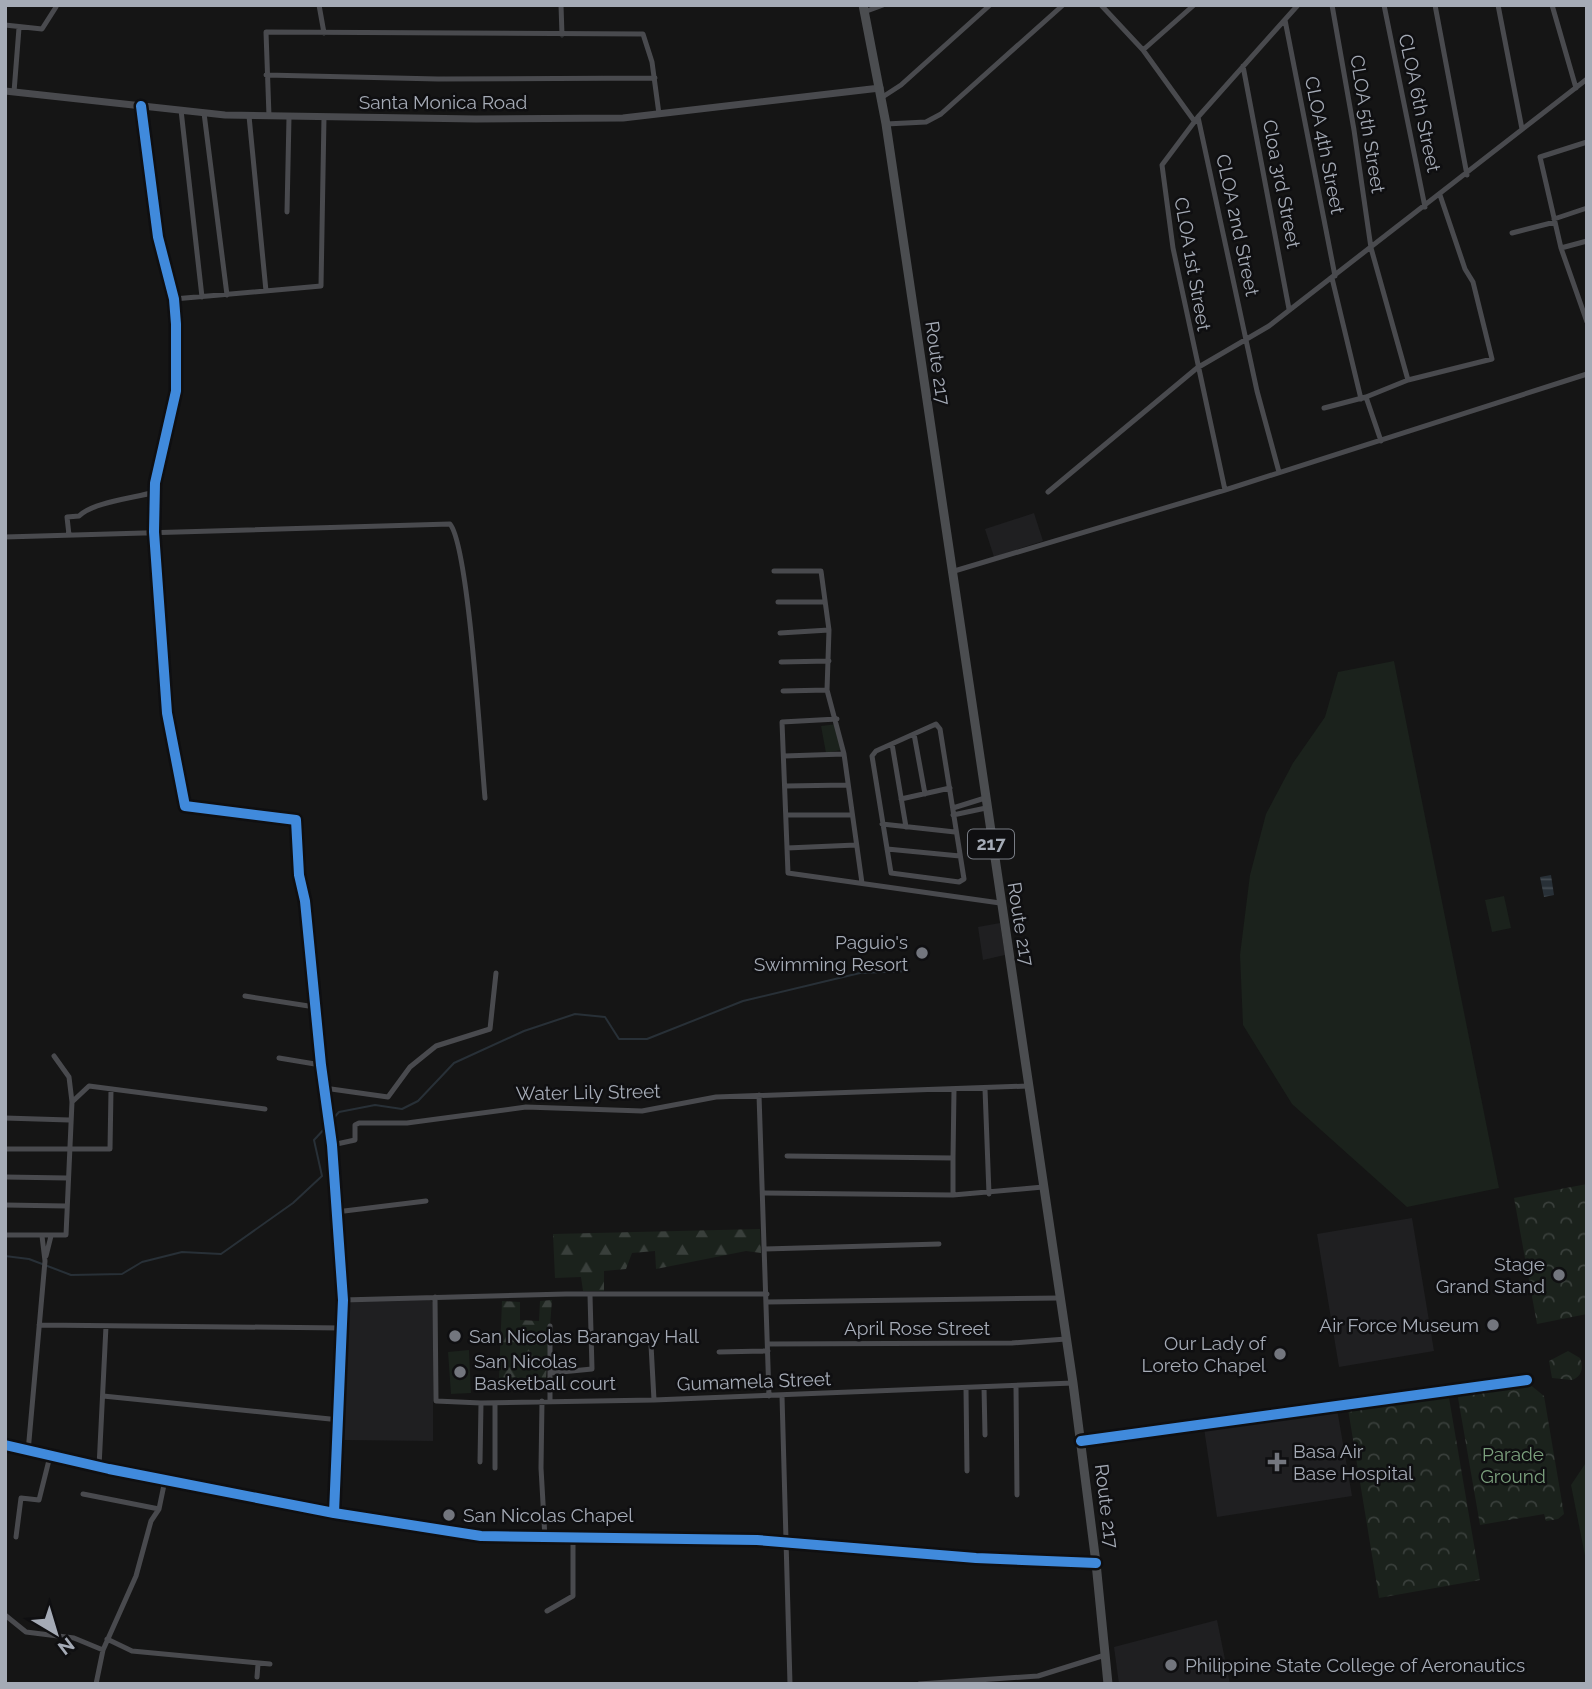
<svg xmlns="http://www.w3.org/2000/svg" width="1592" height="1689" font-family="Raleway,sans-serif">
<defs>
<pattern id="forest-firs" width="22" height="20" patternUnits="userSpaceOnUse" patternTransform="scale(1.75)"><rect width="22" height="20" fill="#1b221c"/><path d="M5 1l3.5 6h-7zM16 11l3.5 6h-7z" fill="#393f3b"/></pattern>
<pattern id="park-crowns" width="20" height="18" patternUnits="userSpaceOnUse" patternTransform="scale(1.75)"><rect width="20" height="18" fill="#1b221c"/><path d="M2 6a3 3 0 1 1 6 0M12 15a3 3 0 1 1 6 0" fill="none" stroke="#393f3b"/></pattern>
<pattern id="water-rules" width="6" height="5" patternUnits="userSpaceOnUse" patternTransform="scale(1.75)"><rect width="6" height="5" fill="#283037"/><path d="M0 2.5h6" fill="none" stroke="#444b52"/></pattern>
</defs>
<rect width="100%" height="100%" fill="#151515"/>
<path fill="#1f1f21" d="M1034,513L1043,541L994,557L985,529Z
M1000,923L1005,955L983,960L978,927Z
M1412,1218L1434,1351L1339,1367L1317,1234Z
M428,1299L433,1302V1441L344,1440L347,1301Z
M1337,1409L1352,1496L1217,1517L1204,1428Z
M1217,1620L1230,1684H1119L1114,1647Z"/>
<path fill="#1b221c" d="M1394,661L1499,1188L1407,1207L1292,1104L1243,1025L1240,955L1250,875L1266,814L1293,763L1325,717L1338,672Z
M837,724L841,750L826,753L821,726Z
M1504,896L1511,928L1492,932L1485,900Z
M469,1350L471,1393L451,1394L448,1352Z
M1587,1461V1556H1585L1571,1485Z"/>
<path fill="url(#forest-firs)" d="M760,1229L761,1253L746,1251L656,1269L655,1251L632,1253L626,1269L604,1271V1291H583L581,1277L555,1278L553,1234Z
M552,1300L546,1378L499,1379L502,1301L520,1302V1320L539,1321L540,1301Z"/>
<path fill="url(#park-crowns)" d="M1587,1184V1314L1537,1324L1514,1198Z
M1568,1351L1580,1358C1584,1367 1582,1377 1572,1380L1552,1378L1549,1361Z
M1528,1383L1544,1396L1564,1514L1558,1519L1546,1521L1544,1514L1480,1525L1457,1392Z
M1448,1392L1480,1580L1379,1598L1348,1409Z"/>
<path fill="url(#water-rules)" d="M1551,875L1554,895L1544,897L1540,877Z"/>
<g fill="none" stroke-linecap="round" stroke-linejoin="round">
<path stroke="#283037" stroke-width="2" d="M330,1122L339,1112L375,1105L402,1109L418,1101L454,1063L524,1031L575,1014L605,1017L619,1039H647L743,1001L860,973L909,971
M5,1256L29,1259L71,1275L122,1274L142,1262L182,1252L221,1254L293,1203L322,1176L314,1140L327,1126"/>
<path stroke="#494a4e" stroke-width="5" d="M319,5L324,33
M561,5L562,35
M1101,5L1143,50L1195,122
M1332,5L1354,130L1371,248L1408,380
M1384,5L1425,207
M1435,5L1467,175
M1498,5L1522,129
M1552,5L1576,88
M864,12L883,5
M1285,20L1335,276
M5,25L42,29L56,7
M1143,50L1194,5
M1243,66L1289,309
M266,75L438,79L655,78
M14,92L19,28
M881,98L901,85L990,5
M141,106L158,237L174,299L176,324V391L155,483L154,532L167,713L185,806L296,820L299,875L305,901L321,1065L332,1145L343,1300L334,1513
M181,110L202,297
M204,113L227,295
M249,116L266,291
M269,116L266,32L643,34L652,62L659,114
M1198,117L1257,391L1279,472
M886,124L926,122L941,114L1063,5
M1587,142L1540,157L1561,248L1587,241
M287,212L289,117
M1554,219L1587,208
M1512,233L1555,222
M1561,248L1587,322
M1332,278L1361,399
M174,299L321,286L324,117
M1366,397L1408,380L1492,359L1473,282L1465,269L1440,195
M1324,408L1366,397L1381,441
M1225,490L1173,248L1162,165L1198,117L1298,5
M1048,492L1197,368L1269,326L1587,79
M69,535L67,517L79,516C93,502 135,498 155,492
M5,537L450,524C469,547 481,755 485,798
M774,571H821L829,630L827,690L844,754L862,883
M951,572L1225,490L1587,374
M778,602H825
M780,633L829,630
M781,662L829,661
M783,691L827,690
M837,719L782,722L788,873L1000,903
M936,724L940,729L964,879L959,882L891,873L872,756L876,751Z
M914,734L925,794
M892,744L906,827
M784,756L844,754
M786,786L847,785
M901,799L950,788
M953,808L985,798
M787,815H850
M953,815L986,808
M882,824L955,832
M787,848L856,845
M887,849L960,856
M245,996L315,1007
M279,1058L321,1065
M324,1088L388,1097L410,1067L436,1046L490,1029L496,973
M985,1089L989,1194
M759,1095L769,1396
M72,1102L89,1086L265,1109
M5,1118L69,1120
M332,1145L355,1140V1125L359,1123H407L526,1107L642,1111L716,1097L1028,1086
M5,1149H110L111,1090
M787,1156L953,1158L954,1090
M953,1158V1195
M5,1177L67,1178
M765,1193L953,1195L1043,1187
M5,1205L66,1206
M336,1212L426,1201
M5,1235H66L72,1102L69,1077L54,1056
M765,1249L939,1244
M46,1256L51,1236
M435,1297L436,1401L481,1403L654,1400L1073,1383
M343,1300L566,1294H767
M767,1302L1060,1298
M39,1325L343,1328
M768,1344L1012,1343L1066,1339
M651,1345L654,1400
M719,1352L768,1351
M551,1373L592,1369L590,1295
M1016,1386L1017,1495
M984,1387L985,1435
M966,1388L967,1471
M103,1396L340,1420
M782,1396L790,1684
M550,1400V1326
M542,1401L541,1468L545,1538
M5,1445L109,1469L334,1513L481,1536L757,1540L976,1558L1096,1563
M28,1452L45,1261L42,1236
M480,1462L481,1403
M99,1467L106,1326
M495,1468V1403
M83,1494L159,1509
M16,1537L21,1498L39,1500L50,1456
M547,1611L573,1596V1538
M5,1615L26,1632L74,1638L103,1650
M107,1639L132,1651L270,1664
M257,1677L258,1664
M96,1684L103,1650L136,1576L151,1521L159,1509L165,1480
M919,1684L1038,1676L1105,1655"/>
<path stroke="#494a4e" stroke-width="7" d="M5,91L225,115L476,119L623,118L880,88"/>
<path stroke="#4b4d50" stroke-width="9" d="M863,5L886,124L1073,1383L1096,1563L1108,1684"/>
<defs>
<path id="cycleway" d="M141,106L158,237L174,299L176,324V391L155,483L154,532L167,713L185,806L296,820L299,875L305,901L321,1065L332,1145L343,1300L334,1513
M1081,1441L1527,1380
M5,1445L109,1469L334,1513L481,1536L757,1540L976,1558L1096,1563"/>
</defs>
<use href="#cycleway" stroke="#0f0f11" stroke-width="15"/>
<use href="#cycleway" stroke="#408adc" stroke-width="10"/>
</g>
<g fill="#73767e" stroke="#0f0f11" stroke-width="2.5">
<circle cx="922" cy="953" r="7"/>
<circle cx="1559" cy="1275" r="7"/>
<circle cx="1493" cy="1325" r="7"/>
<circle cx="455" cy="1336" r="7"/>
<circle cx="1280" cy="1354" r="7"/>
<circle cx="460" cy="1372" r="7"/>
<path d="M1273.5 1451.5h7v7h7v7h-7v7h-7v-7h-7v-7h7z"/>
<circle cx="449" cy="1515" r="7"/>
<circle cx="1171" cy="1665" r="7"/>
</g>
<g text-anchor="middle" stroke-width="5" stroke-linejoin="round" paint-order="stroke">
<rect fill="#0f0f11" stroke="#787c84" stroke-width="2" x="968" y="829.5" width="46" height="29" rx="5"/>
<g font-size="18" font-weight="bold" fill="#a5abb6">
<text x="991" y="850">217</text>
</g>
<g font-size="19" fill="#a5abb6" stroke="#0f0f11">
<text x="443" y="109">Santa Monica Road</text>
<text transform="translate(1420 103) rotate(78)" y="7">CLOA 6th Street</text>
<text transform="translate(1368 124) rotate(81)" y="7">CLOA 5th Street</text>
<text transform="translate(1325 145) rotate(79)" y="7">CLOA 4th Street</text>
<text transform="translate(1282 184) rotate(79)" y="7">Cloa 3rd Street</text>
<text transform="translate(1238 225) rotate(78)" y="7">CLOA 2nd Street</text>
<text transform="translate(1193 264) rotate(80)" y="7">CLOA 1st Street</text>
<text transform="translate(938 363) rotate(82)" y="7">Route 217</text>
<text transform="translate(1021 924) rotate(81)" y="7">Route 217</text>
<text transform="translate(588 1092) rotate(-1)" y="7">Water Lily Street</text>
<text x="917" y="1335">April Rose Street</text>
<text transform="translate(754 1381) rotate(-2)" y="7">Gumamela Street</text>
<text transform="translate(1107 1506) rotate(83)" y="7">Route 217</text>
</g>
<g font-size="19" fill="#a5abb6" stroke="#0f0f11" text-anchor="start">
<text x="908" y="949" text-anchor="end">Paguio's<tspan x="908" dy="22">Swimming Resort</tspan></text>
<text x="1545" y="1271" text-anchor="end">Stage<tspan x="1545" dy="22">Grand Stand</tspan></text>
<text x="1479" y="1332" text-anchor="end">Air Force Museum</text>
<text x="469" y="1343">San Nicolas Barangay Hall</text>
<text x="1266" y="1350" text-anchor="end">Our Lady of<tspan x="1266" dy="22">Loreto Chapel</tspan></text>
<text x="474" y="1368">San Nicolas<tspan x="474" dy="22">Basketball court</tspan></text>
<text x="1293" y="1458">Basa Air<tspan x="1293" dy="22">Base Hospital</tspan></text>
<text x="463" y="1522">San Nicolas Chapel</text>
<text x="1185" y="1672">Philippine State College of Aeronautics</text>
</g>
<g font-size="19" fill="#7ca17e" stroke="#0f0f11">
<text x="1513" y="1461">Parade<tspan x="1513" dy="22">Ground</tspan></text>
</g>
</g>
<rect width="1592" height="1689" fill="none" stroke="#a5abb6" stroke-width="14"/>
<g transform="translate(56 1633) rotate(142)" stroke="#0f0f11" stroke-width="5" paint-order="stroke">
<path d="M0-5L12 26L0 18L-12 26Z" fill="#a5abb6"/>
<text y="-10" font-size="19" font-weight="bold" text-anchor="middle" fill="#a5abb6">N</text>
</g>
</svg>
